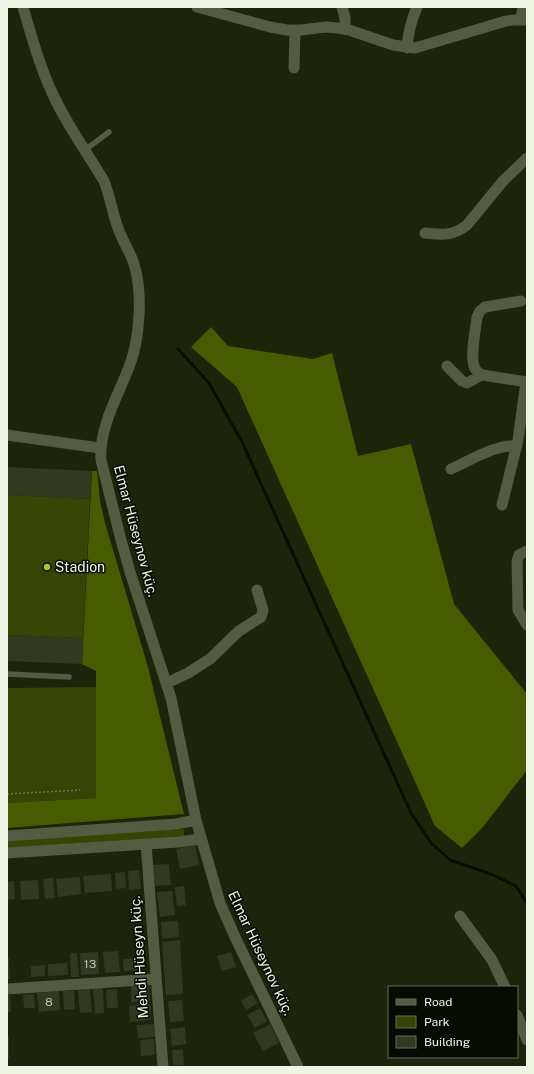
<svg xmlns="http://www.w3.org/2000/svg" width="534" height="1074" font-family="'Public Sans',sans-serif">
<rect width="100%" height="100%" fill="#1c240a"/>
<path fill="#364504" d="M7,495L90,499L83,638L7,635Z
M96,687V798L7,803V688Z
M184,829V836L7,848V840Z"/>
<path fill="#475c00" d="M211,327L228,346L313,359L332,353L358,456L411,444L454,604L527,694V770L483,827L462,848L435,826L237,387L191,347Z
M92,471H97L100,501L105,523L148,667L184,814L7,828V803L96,798V671L82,664Z"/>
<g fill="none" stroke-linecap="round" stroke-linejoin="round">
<path stroke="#080d00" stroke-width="3" d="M178,349L209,383L242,442L411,813L431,843L450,860L491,874L516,886L527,903"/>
</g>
<path fill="#313a20" d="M7,467L92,471L90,499L7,495Z
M7,635L83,638L82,664L7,661Z
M195,845L199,865L180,869L176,849Z
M169,864L171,885L155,886L153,865Z
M139,870L141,889L129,890L128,871Z
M125,872L126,888L116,889L115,873Z
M111,874L112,891L85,893L83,876Z
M80,877L81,894L58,897L56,879Z
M53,878L55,898L45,899L43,879Z
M38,880L39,899L21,900L20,881Z
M14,881L15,899L7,900V882Z
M184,886L186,905L177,906L175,887Z
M172,891L175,915L160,917L157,892Z
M178,921L179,937L162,939L161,922Z
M180,940L183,994L166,995L162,942Z
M118,951L120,972L105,973L103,952Z
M98,952L99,974L81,975L80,953Z
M231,952L236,967L222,971L217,956Z
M70,953H77L79,977H71Z
M7,958H9L10,979H7Z
M140,958L141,970L124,971L123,959Z
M67,963L68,975L48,976V964Z
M45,965V976L31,977V966Z
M149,985L150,1002H131V986Z
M93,988H103L104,1013L95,1014Z
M90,989L92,1012L80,1013L78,990Z
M117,989L118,1008H107L106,990Z
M59,991L60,1010L39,1012L37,993Z
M63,991H74L75,1009L64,1010Z
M34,994L35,1008H24L23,995Z
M252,994L258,1003L246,1010L241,1001Z
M7,995H10L11,1012H7Z
M182,1000L184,1021L170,1022L168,1001Z
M150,1004L151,1020L130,1022L129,1006Z
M260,1008L267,1021L255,1028L247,1015Z
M154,1024L155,1037L138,1038L137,1025Z
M270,1024L279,1043L263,1051L253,1033Z
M185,1027L186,1044L172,1046L170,1029Z
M7,1037H9V1058H7Z
M154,1039L155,1055L141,1056L140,1040Z
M172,1050H183L184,1065H173Z"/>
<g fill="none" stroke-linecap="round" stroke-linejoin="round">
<path stroke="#6b725c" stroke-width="1.5" stroke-dasharray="2 2" stroke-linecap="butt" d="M7,794L80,790"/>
<path stroke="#525c40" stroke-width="5.5" d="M85,150L109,132
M7,674L69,677"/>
<path stroke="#525c40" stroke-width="11" d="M23,7C31,34 38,62 50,88C64,121 86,151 104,181C110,196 112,211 117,225C121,239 130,251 134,264C143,293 140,339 129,367C118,396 99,427 101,460L121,540L130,572L171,698L196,820L220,903L235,937L298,1067
M197,7L270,27L287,30H301L326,27L337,28L349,30L393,45L415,48L506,21L514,20H527
M342,7L345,18V29
M521,19L523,7
M407,48C408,33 411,21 417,7
M294,68L295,30
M425,233C443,235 453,236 467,225L503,181L527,158
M521,301L485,307L480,311L477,317C476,328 470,355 474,366C475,371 478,372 482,375L527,382
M447,366L462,381L467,383L482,375
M7,435L100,448
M451,469C471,460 496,444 517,446
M502,505L518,440L526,382
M527,551L519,555L517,561L518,610L527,625
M167,683L188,673L210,659L239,631L261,617L263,610L257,590
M7,836L176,824L196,820
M146,844L163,1067
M7,853L178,842L200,839
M460,916L492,960L505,987
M7,989L156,979
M517,1015L527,1040"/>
</g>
<circle fill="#a2c928" stroke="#080b03" stroke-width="1.5" cx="47" cy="567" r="4"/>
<g text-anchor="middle" stroke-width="3" stroke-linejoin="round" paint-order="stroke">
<g font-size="12" fill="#c0c6b4">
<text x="90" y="968">13</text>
<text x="49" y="1006">8</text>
</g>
<g font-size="14" fill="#eff5e5" stroke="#080b03">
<text transform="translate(136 531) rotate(75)" y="5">Elmar Hüseynov küç.</text>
<text transform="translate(261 953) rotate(65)" y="5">Elmar Hüseynov küç.</text>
<text transform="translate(139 957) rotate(-94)" y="5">Mehdi Hüseyn küç.</text>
</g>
<g font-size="14" fill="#eff5e5" stroke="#080b03" text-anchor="start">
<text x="55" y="572">Stadion</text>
</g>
</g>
<rect width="534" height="1074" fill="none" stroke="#eff5e5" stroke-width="16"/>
<rect x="388" y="986" width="130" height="72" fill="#080b03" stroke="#64695d"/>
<rect x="396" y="999" width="20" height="6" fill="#525c40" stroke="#64695d"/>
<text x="424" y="1006" font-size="12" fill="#eff5e5">Road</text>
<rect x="396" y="1016" width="20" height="12" fill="#364504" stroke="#64695d"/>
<text x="424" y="1026" font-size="12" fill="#eff5e5">Park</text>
<rect x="396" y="1036" width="20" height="12" fill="#313a20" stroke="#64695d"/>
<text x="424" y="1046" font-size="12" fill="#eff5e5">Building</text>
</svg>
